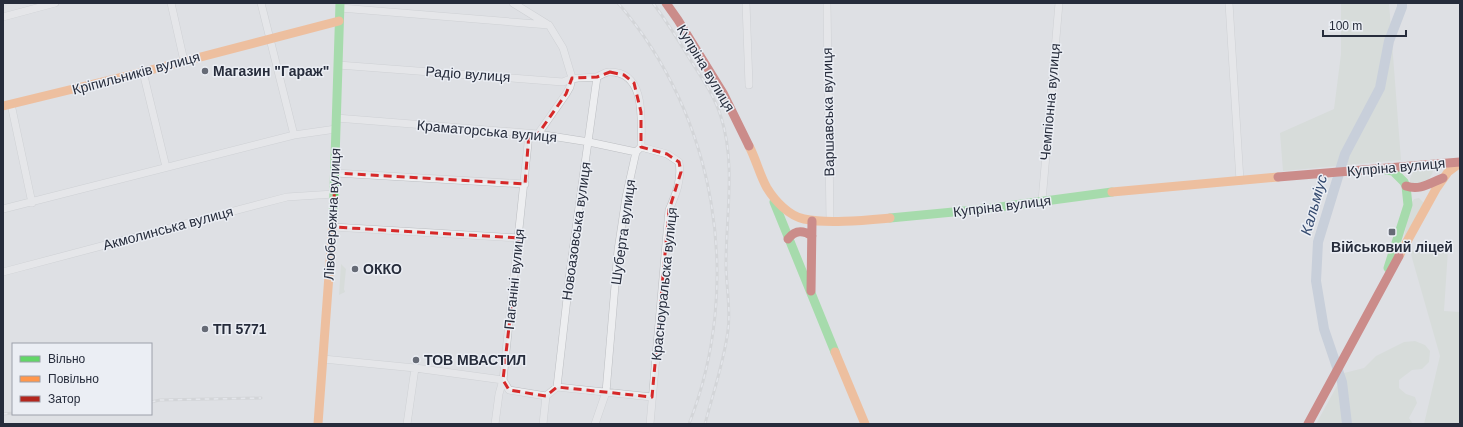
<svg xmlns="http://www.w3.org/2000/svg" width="1463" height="427" font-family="Helvetica,sans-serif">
<rect width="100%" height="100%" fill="#dee0e4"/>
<path fill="#ced7cf" d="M1341,3H1389L1401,160L1283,171L1280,133L1334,109L1341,54Z
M1424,168H1433C1434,174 1428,182 1421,184C1418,185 1414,184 1410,184V178L1413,172Z
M1419,198L1424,203L1403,243L1410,205L1414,199Z
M1448,250L1444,311L1460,312V424H1424L1440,356L1410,251Z
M341,264L346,269L344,289L345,292L339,295Z
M1415,341L1425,345L1430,351L1429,362L1422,369L1412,370L1399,380V388L1406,394L1415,397L1417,403L1409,418L1413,424H1316L1344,373L1364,368L1376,356L1404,342Z"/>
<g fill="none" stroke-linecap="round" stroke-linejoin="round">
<path stroke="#adbace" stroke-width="10" d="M1347,424L1342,382L1324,329L1316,281L1318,242L1345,154L1380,88L1389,41L1402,7V3"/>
<defs>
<path id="street" d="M171,3L184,61
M261,3L294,135
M513,3L547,24
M746,3L749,85
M827,3L830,221
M1229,3L1240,181
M340,8L549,25L563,48L572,78L570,87L566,94L538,134
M3,17L55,3
M338,65L563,82C576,76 584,79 596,77C601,76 605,71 610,72C647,72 641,122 641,147L636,152L626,197L618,250L606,392L595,424
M143,72L166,167
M11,104L32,203
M336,118L538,134L589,142L636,152
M641,147L667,154L679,162C682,180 676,194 669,210L650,424
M335,173L525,184
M1042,201L1059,3
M3,209L294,135L336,129
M333,227L519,238
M3,272L287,197L334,194
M323,359L415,368L503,380L509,390L546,396L557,387L652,397
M557,387L570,272L597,77
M407,424L415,368
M495,424L499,394L503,380L529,134
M543,424L546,396"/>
</defs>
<use href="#street" stroke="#bcbec2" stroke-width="8"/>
<use href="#street" stroke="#edeef0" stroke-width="7"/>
<path stroke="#63d668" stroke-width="9" d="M1386,170L1393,171L1404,182L1406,186L1408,205L1388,268
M774,202L835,352
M890,218L985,209L1112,192
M333,221L340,3"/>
<path stroke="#ff974d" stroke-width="9" d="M3,106L143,72L339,21
M749,146C756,159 760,176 767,188C775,201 789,216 804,219C827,224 867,220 890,218
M1112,192L1278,177
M1399,256L1436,189L1448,172L1460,163
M835,352L865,424
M318,424L333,221"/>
<path stroke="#b3261e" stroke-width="9" d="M666,3L678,20L723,93L749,146
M1278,177L1460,162
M1406,186C1420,191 1430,183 1443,178
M788,239C795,230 803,230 812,236
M811,291L812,221
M1308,424L1399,256"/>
<defs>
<path id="rail" d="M618,3C717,117 744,284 689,424
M653,3C667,22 679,41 691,61C702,78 715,97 721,117C736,164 726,215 726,264C726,286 731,308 728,330C724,362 713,393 705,424
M151,402L160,400L261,398
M3,414L13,413"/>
</defs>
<use href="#rail" stroke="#c6c8cb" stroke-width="3"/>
<use href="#rail" stroke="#ebeef4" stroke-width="1.5" stroke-dasharray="4.5" stroke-linecap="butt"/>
</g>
<path d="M0 0H1463V427H0ZM610,72L624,75L634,83L641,112V147L667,154L679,162L681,172L669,210L652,397L557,387L546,396L509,390L503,380L519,238L333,227L335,173L525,184L529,134H538L566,94L572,78L597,77Z" fill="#dee0e4" fill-opacity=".55" fill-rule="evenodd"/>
<path fill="none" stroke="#d62828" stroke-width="3" stroke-dasharray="8 5" stroke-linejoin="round" d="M610,72L624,75L634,83L641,112V147L667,154L679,162L681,172L669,210L652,397L557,387L546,396L509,390L503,380L519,238L333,227L335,173L525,184L529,134H538L566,94L572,78L597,77Z"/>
<g fill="#666b76" stroke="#ebeef4" stroke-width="1.5">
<circle cx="205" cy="71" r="4"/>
<rect x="1388" y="228" width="8" height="8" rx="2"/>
<circle cx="355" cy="269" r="4"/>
<circle cx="205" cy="329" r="4"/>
<circle cx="416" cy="360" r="4"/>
</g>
<g text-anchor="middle" stroke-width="3" stroke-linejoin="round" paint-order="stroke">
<g font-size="14" fill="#262c3b" stroke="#ebeef4">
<text transform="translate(706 68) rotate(59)" y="5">Купріна вулиця</text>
<text transform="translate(136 73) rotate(-15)" y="5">Кріпильників вулиця</text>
<text transform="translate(468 74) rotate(4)" y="5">Радіо вулиця</text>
<text transform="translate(1050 102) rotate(-85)" y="5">Чемпіонна вулиця</text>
<text transform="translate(828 112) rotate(-91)" y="5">Варшавська вулиця</text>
<text transform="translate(487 131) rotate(5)" y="5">Краматорська вулиця</text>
<text transform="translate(1396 167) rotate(-5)" y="5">Купріна вулиця</text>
<text transform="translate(1002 206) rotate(-7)" y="5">Купріна вулиця</text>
<text transform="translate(332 214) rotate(-87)" y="5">Лівобережна вулиця</text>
<text transform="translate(168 228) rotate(-15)" y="5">Акмолинська вулиця</text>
<text transform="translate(576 231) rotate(-82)" y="5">Новоазовська вулиця</text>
<text transform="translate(623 232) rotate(-82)" y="5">Шуберта вулиця</text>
<text transform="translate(514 279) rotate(-84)" y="5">Паганіні вулиця</text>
<text transform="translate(664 284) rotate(-84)" y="5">Красноуральска вулиця</text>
</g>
<g font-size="14" font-weight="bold" fill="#262c3b" stroke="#ebeef4" text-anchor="start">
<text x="213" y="76">Магазин "Гараж"</text>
<text x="1392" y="252" text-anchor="middle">Військовий ліцей</text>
<text x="363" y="274">ОККО</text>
<text x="213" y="334">ТП 5771</text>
<text x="424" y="365">ТОВ МВАСТИЛ</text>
</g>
<g font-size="15" font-style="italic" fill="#32486d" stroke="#ebeef4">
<text transform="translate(1314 205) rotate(-74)" y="5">Кальміус</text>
</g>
</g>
<rect width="1463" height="427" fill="none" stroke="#262c3b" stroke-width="8"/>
<rect x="12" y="343" width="140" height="72" fill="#ebeef4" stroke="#9ca0aa"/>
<rect x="20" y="356" width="20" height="6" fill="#63d668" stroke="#9ca0aa"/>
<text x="48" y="363" font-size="12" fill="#262c3b">Вільно</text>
<rect x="20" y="376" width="20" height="6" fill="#ff974d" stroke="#9ca0aa"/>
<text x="48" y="383" font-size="12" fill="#262c3b">Повільно</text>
<rect x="20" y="396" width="20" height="6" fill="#b3261e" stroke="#9ca0aa"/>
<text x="48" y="403" font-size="12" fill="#262c3b">Затор</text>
<path d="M1323 30v6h83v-6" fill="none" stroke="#262c3b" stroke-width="2"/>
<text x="1329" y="30" font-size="12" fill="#262c3b" stroke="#ebeef4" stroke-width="3" paint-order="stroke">100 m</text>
</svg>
